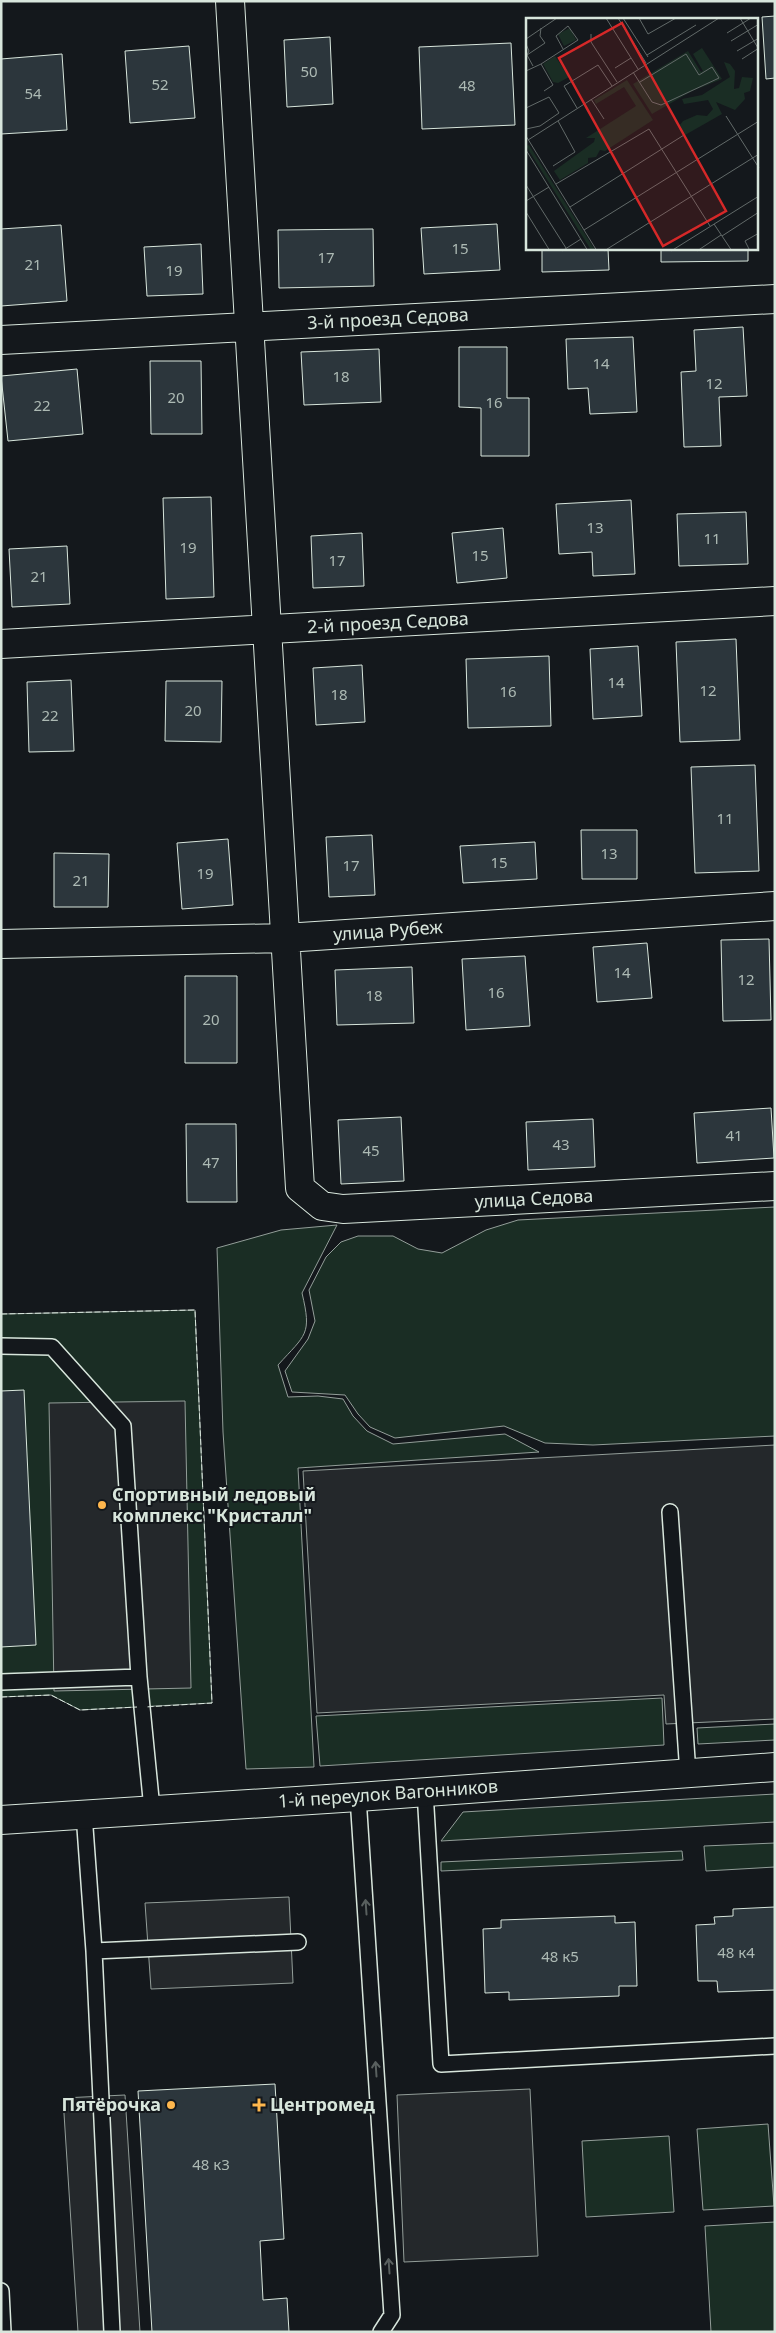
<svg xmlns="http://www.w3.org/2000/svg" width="776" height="2333" font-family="'Noto Sans',sans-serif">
<rect width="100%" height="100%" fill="#14181c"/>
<path fill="#1a2d24" stroke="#939e99" d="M775,1207V1436L593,1445L545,1443L504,1426L395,1438L370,1427L358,1414L345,1395L292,1392L285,1371L308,1339L315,1321L309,1290L326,1257L341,1242L358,1236H393L418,1249L442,1253L486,1230L518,1220Z
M337,1225L302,1293C312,1335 306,1334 278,1365L288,1397L318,1396L343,1399L353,1416L367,1431L393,1444L505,1434L539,1452L298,1468L314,1767L246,1769L223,1432L217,1248L281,1230Z
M195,1310L212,1703L80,1710L51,1695L1,1697V1314Z
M662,1698L664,1745L320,1766L316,1716Z
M775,1724V1740L698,1744L697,1728Z
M775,1794V1822L441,1841L463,1812Z
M775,1843V1867L706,1871L704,1846Z
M682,1851L683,1860L441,1871V1862Z
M768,2124L774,2206L703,2210L697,2129Z
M669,2136L674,2212L586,2217L582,2141Z
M775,2222V2332H711L705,2226Z"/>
<path fill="#24282b" stroke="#939e99" d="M185,1401L191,1688L54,1691L49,1403Z
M775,1445V1719L666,1724L664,1695L317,1713L303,1471Z
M289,1897L293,1983L151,1989L145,1903Z
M530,2089L538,2256L404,2262L397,2095Z
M125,2095L140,2332H78L63,2098Z"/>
<path fill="#2c363c" stroke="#d8e6dc" d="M775,16V78L766,79L762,17Z
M330,37L333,104L287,107L284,40Z
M511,43L515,125L422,129L419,47Z
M189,46L195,118L130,123L125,51Z
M62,54L67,130L1,134V59Z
M497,224L500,270L424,274L421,228Z
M61,225L67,301L1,306V229Z
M373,229L374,286L279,288L278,230Z
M201,244L203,294L147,296L144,247Z
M542,249H608L609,270L542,272Z
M661,249H748V261L661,262Z
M743,327L747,396L719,397L721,446L684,447L681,372L696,371L694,330Z
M633,337L637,412L590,414L588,388L568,389L566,339Z
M459,347H507V398H529V456H481V408L459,407Z
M379,349L381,402L304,405L301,352Z
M150,361H201L202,434H151Z
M77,369L83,434L8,441L1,376Z
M211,497L214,597L166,599L163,498Z
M631,500L635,574L593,576L592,552L559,554L556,504Z
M746,512L748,564L679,566L677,514Z
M503,528L507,578L457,583L452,533Z
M362,533L364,586L313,588L311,536Z
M67,546L70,604L12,607L9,549Z
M736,639L740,740L680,742L676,642Z
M638,646L642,716L593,719L590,649Z
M549,656L551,726L468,728L466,659Z
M362,665L365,722L316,725L313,668Z
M71,680L74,751L29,752L27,682Z
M166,681H222L221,742L165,741Z
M755,765L759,871L695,873L691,767Z
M581,830H637V879H582Z
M372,835L375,895L329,897L326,837Z
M228,839L233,905L182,909L177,843Z
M535,842L537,879L463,883L460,846Z
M54,853L109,854L108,907H54Z
M769,939L771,1020L723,1021L721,940Z
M647,943L652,998L597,1002L593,947Z
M525,956L530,1026L466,1030L462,959Z
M412,967L414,1023L337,1025L335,970Z
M185,976H237V1063H185Z
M771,1108L774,1158L697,1163L694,1113Z
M401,1117L404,1181L341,1184L338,1120Z
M593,1119L595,1167L528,1170L526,1122Z
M186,1124H236L237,1202H187Z
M24,1390L36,1645L1,1647V1391Z
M775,1907V1990L718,1992L717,1981H698L696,1925L715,1924L714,1917L733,1916V1909Z
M615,1916V1923L635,1922L637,1986H619V1996L509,2000V1992L485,1993L483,1929L501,1928V1920Z
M275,2084L284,2239L260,2241L263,2300L287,2298L289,2332H152L138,2091Z"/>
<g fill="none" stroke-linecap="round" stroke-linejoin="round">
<defs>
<path id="lane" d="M1,1346L52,1347L123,1426L139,1677L152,1809
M670,1512L688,1774
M1,1682L139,1677
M425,1791L441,2064L775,2046
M358,1797L392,2315L381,2332
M84,1814L94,1951L112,2332
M94,1951L298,1942
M1,2291L3,2332"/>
<path id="street" d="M230,1L300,1188L322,1206L343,1209L775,1186
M1,340L775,299
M1,644L775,601
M1,944L285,938L775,906
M1,1820L358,1797L775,1767"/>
</defs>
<use href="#lane" stroke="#d8e6dc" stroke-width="18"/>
<use href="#street" stroke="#d8e6dc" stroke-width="30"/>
<use href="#lane" stroke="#14181c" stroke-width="15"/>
<use href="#street" stroke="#14181c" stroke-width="28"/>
<path stroke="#d8e6dc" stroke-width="1" stroke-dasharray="6 2.5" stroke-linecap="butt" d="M1,1314L195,1310L212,1703L145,1707
M1,1697L51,1695L80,1710L137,1707"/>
</g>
<defs><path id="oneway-shaft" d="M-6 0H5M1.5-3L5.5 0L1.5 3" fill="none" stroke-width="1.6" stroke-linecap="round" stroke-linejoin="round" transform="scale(1.25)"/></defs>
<g stroke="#59605f">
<use href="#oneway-shaft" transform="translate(366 1907) rotate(-94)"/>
<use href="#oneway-shaft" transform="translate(376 2069) rotate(-94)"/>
<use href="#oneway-shaft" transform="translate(389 2266) rotate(-94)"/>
</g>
<g fill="#ffb74d" stroke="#14181c" stroke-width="2">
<circle cx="102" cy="1505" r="5"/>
<circle cx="171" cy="2105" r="5"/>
<path d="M256.5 2097.5h5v5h5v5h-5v5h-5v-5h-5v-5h5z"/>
</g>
<g text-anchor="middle" stroke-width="4" stroke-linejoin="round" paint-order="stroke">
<g font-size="15" fill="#adbab4">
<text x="309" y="77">50</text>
<text x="160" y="90">52</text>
<text x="467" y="91">48</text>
<text x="33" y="99">54</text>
<text x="460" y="254">15</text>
<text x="326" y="263">17</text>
<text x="33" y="270">21</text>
<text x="174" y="276">19</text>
<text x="601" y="369">14</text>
<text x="341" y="382">18</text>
<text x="714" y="389">12</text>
<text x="176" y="403">20</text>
<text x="494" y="408">16</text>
<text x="42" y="411">22</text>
<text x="595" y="533">13</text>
<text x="712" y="544">11</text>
<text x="188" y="553">19</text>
<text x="480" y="561">15</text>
<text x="337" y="566">17</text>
<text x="39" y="582">21</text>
<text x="616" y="688">14</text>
<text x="708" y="696">12</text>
<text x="508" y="697">16</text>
<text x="339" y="700">18</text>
<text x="193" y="716">20</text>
<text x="50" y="721">22</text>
<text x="725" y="824">11</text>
<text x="609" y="859">13</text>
<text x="499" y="868">15</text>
<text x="351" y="871">17</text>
<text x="205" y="879">19</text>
<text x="81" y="886">21</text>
<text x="622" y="978">14</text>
<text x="746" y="985">12</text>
<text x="496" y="998">16</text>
<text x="374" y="1001">18</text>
<text x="211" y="1025">20</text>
<text x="734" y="1141">41</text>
<text x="561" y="1150">43</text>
<text x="371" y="1156">45</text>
<text x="211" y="1168">47</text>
<text x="736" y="1958">48 к4</text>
<text x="560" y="1962">48 к5</text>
<text x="211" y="2170">48 к3</text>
</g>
<g font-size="18" fill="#d8e6dc" stroke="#14181c">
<text transform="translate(388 319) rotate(-3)" y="6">3-й проезд Седова</text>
<text transform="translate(388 623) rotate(-3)" y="6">2-й проезд Седова</text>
<text transform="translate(388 931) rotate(-4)" y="6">улица Рубеж</text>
<text transform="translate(534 1199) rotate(-3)" y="6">улица Седова</text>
<text transform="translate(388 1794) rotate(-4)" y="6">1-й переулок Вагонников</text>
</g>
<g font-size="18" font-weight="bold" fill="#d8e6dc" stroke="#14181c" text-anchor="start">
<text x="112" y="1501">Спортивный ледовый<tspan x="112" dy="21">комплекс "Кристалл"</tspan></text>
<text x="161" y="2111" text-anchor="end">Пятёрочка</text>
<text x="270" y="2111">Центромед</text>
</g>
</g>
<g transform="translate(526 18)">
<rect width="232" height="232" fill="#14181c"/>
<path d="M44,10L50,22L38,28L32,16ZM176,30L196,61L166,73L126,96L107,66L162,33L175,54L177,53L167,36ZM29,38L43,59L32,65L27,64L17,46ZM198,44L204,46L209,53L208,71L213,70L216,59L227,60L224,73L218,75L219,81L209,92L190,84L196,96L159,117L154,107L157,103L171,97L181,98L187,91L182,82L158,86L156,81L176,77L204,59ZM101,62L127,102L79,133L74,132L70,139L62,140V145L34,162L28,153L68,124L69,120H60L110,88L98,69L70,86L68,82ZM3,127L69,232H65L0,128Z" fill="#1a2d24"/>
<path fill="none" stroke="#626a69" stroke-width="1" d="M80,0L112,51M92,0L120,45M97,0L122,39M113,0L122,16L150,0M214,0L232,30M201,15L225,0M65,16V24L91,64M0,21L31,0M205,23L233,6M0,26L3,33L1,37L7,48M211,33L233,20M1,37L19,25L14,18L15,10M121,37L170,7M216,41L233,30M15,46L27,67L18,73M89,50L105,40M0,53L15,46L52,22L42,8L30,18L37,31M107,54L126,84L135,87L193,60L186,49L173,57L160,36L114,64M65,81L78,101M0,90L23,79L33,95L14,108L0,111M51,90L38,68L72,47L86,68M200,98L233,150M0,118L71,233M2,122L193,0M0,132L62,233M27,148L49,134L32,103M30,166L123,111L184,208M0,167L40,230M0,183L23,169M44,189L158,117M0,194L24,233M188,206L196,218L233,194M58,212L233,103M196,218L206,233M36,233L55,221M78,233L233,136M145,233L233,178M171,233L195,217M224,233L219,223L233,215"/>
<path fill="#d62828" fill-opacity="0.15" stroke="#d62828" stroke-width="2.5" d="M96,5L200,193L137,228L33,40Z"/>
<rect width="232" height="232" fill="none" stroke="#d8e6dc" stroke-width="2.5"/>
</g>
<rect width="776" height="2333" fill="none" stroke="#d8e6dc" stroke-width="5"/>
</svg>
